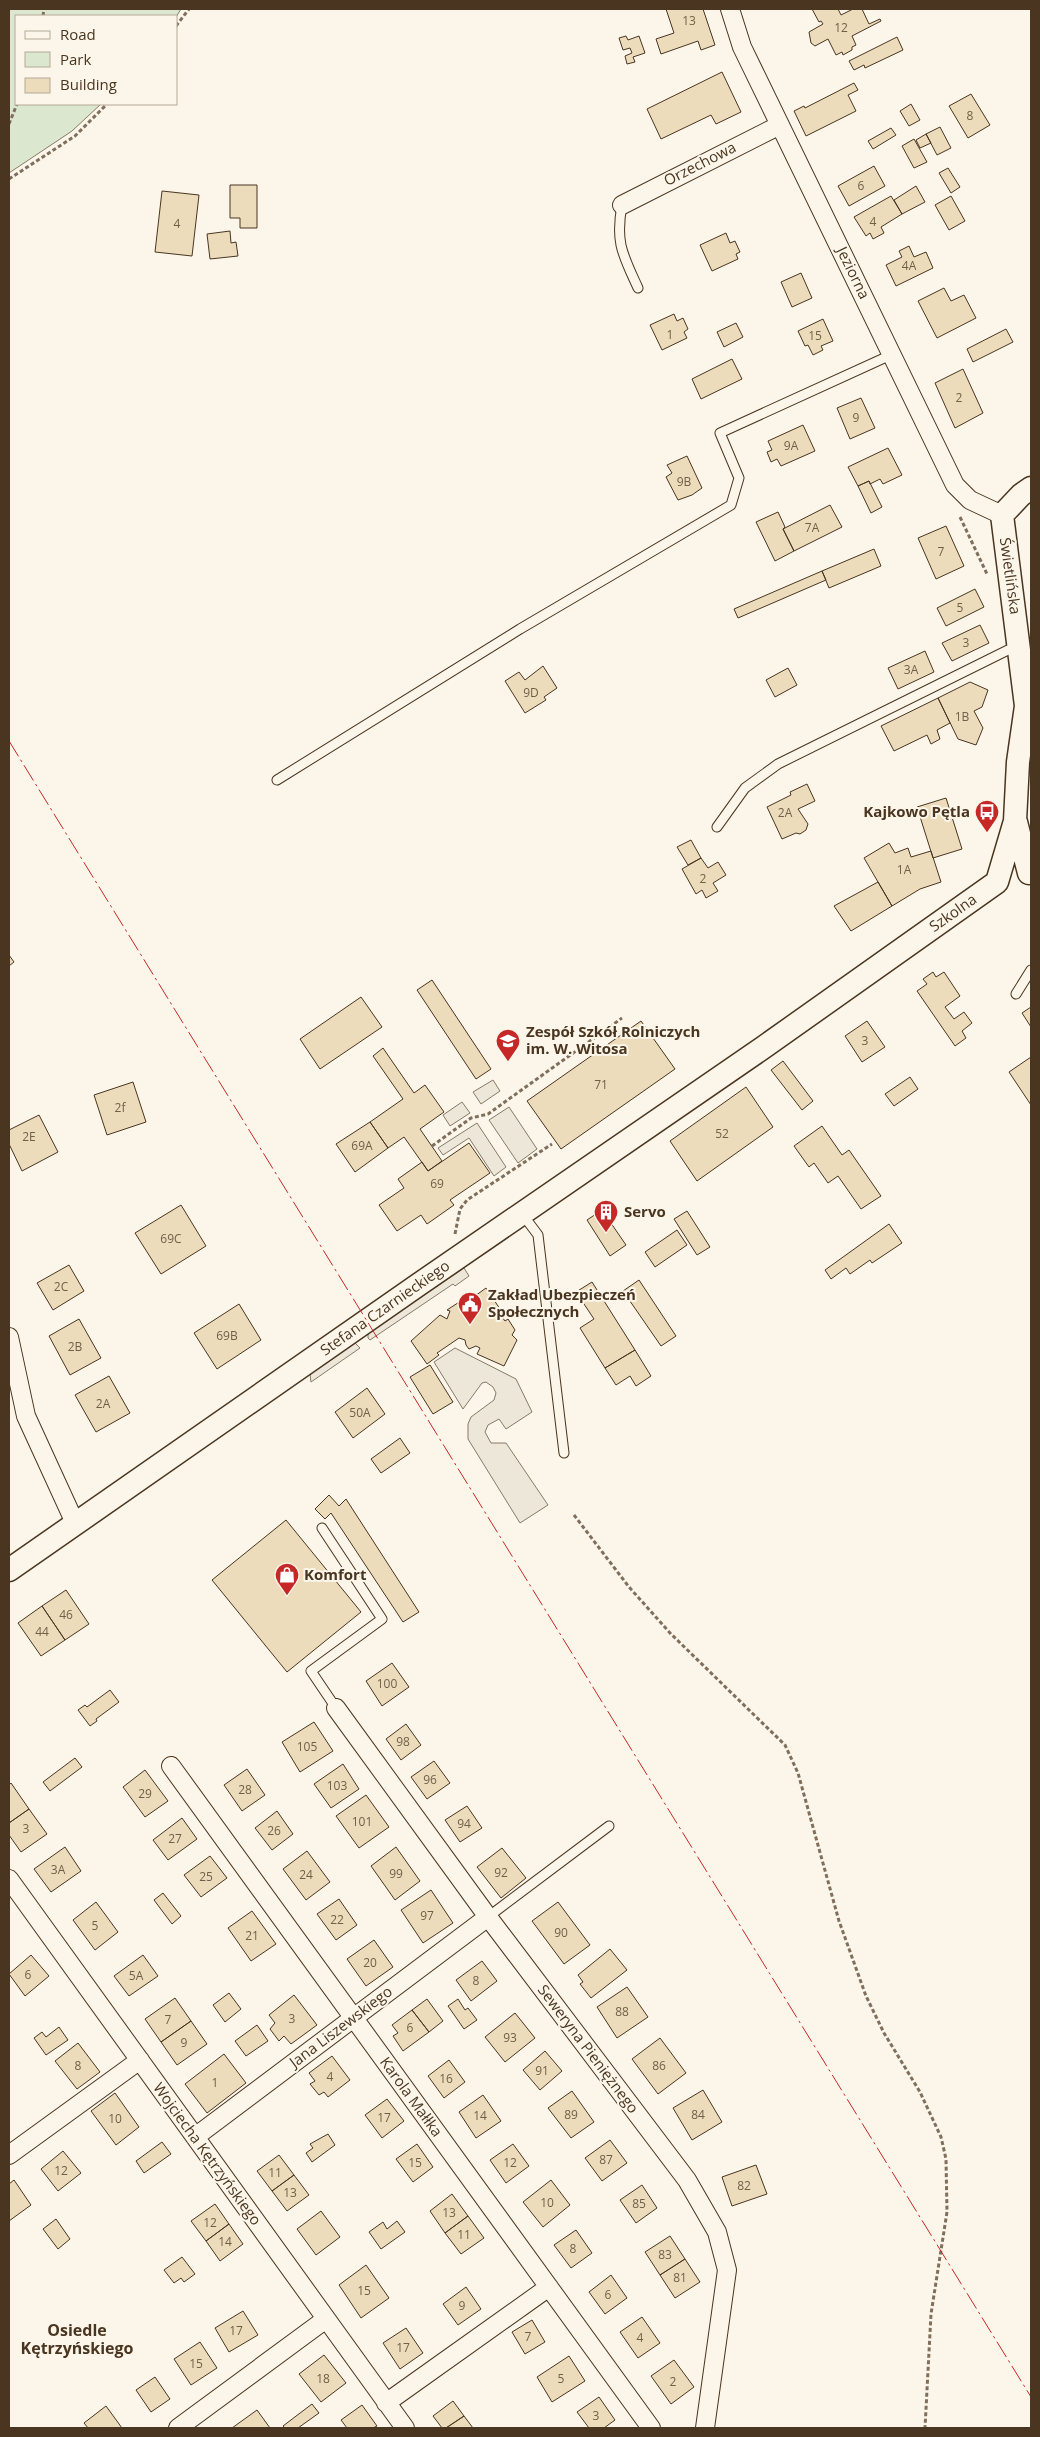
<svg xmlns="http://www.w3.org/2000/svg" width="1040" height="2437" font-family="'Open Sans',sans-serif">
<rect width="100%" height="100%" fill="#fbf6e9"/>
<path fill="#dce7d0" stroke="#887966" d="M9,9H181L176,17L16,16V104H101L72,131L9,173Z"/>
<path fill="#ede7d9" stroke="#887966" d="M493,1080L500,1091L481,1104L473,1092Z
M462,1102L470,1113L450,1126L443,1115Z
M509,1107L537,1149L518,1163L489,1120Z
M477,1123L506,1167L494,1176L469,1138L443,1155L438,1148Z
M464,1268L469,1276L455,1286L453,1284L370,1340L368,1338V1333Z
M355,1343L360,1348L311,1382L310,1374Z
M455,1348L516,1379L532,1412L506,1429L499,1419L488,1425L485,1432L491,1443H506L548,1505L520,1523L468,1439V1424L471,1417L494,1400L496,1393L493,1387L486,1382L482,1383L463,1409L434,1362Z"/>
<path fill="#ecdcbc" stroke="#4a3520" d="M666,9H703L715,45L701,50L698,41L661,54L656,39L674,33Z
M812,9H838L841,15L853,9H862L869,24L880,19L881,21L852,36L856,45L852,47V50L843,55L842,52L836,55L828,39L815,46L811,43L809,32L823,24L821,21L819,22Z
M626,36L628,40L639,36L645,53L633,57L635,62L627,64L625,56L632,53L630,48L623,50L619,38Z
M897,37L903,50L865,68L864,65L854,70L849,61Z
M722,72L741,112L716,124L711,115L661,139L647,109Z
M854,83L858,90L848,95L856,111L806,136L794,111L804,106L805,108Z
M971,94L990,125L968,138L949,106Z
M911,104L920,120L909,126L900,111Z
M940,127L951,148L937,155L926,134Z
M891,128L896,135L873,149L868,141Z
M926,134L931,143L920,148L916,140Z
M914,139L927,162L914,168L902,146Z
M874,166L885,186L849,206L838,186Z
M948,168L960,187L951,193L939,173Z
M230,185H257V228H240V218H230Z
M916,186L925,202L902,214L894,200Z
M162,191L199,195L192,256L155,252Z
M891,196L902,214L881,227L884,233L873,239L870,233L866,236L854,217Z
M951,196L965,221L949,230L935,205Z
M230,231L231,243L236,242L238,256L210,259L207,234Z
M726,233L730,243L735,241L740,252L736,254L738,259L712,271L700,245Z
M909,246L914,257L926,252L933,268L896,286L886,265L902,257L899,251Z
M801,273L812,298L792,307L781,282Z
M944,288L951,301L964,295L976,318L937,338L918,301Z
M674,314L677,321L683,318L688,329L684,332L687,338L662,350L650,325Z
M823,319L833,341L821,346L823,350L813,355L808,345L805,346L798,331Z
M736,323L743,337L724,347L717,332Z
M1006,329L1013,342L973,362L967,349Z
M732,359L742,379L701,399L692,379Z
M963,369L983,413L955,428L935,383Z
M861,398L875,428L850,439L837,408Z
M803,425L815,451L781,466L777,459L771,462L767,452L772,450L768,441Z
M888,448L902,475L883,484L880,479L870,484L869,481L858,486L848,467Z
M687,456L702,488L692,495L678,500L666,477L672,473L667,465Z
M869,481L882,507L871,513L858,486Z
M830,505L842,527L794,551L783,529Z
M778,512L785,527L783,529L794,551L775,561L756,522Z
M946,526L964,566L936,579L918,538Z
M874,549L881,566L829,588L822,571Z
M822,571L826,580L738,618L734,609Z
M975,589L984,607L946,626L937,608Z
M980,625L989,643L952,661L942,643Z
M925,651L934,672L898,689L888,668Z
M543,666L557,688L544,697L546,700L525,713L505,681L519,672L525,680Z
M788,668L797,685L775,697L766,680Z
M970,682L988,690L982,707L974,711L983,728L976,745L958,739L938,698Z
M938,698L950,723L937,730L940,739L931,744L927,735L894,751L881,726Z
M807,784L815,801L798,809L808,824L806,830L800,834L796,833L782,839L767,807L791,795L790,792Z
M946,798L962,849L933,858L917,807Z
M691,840L701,858L688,865L677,847Z
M889,843L895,853L908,848L911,857L931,851L941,882L920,889L892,906L864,858Z
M701,858L708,868L718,862L726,875L713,883L718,891L706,898L702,890L696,894L682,869Z
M878,882L892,906L851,931L834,906Z
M9,955L14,962L9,966Z
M933,972L936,977L944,972L960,996L945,1007L954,1019L964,1012L972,1023L962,1031L966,1038L955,1046L917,991L927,984L923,979Z
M432,980L491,1069L476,1079L417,990Z
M361,997L382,1027L320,1069L300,1039Z
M1031,1007V1027L1022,1013Z
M641,1021L675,1069L561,1149L527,1101Z
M867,1021L885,1047L862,1062L845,1036Z
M383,1048L414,1093L425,1085L444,1112L420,1129L442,1161L428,1171L404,1137L388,1148L370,1122L403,1099L373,1056Z
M1031,1057V1105L1009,1072Z
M783,1061L813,1101L802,1110L771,1070Z
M910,1077L918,1089L894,1106L885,1094Z
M133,1082L146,1122L107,1135L94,1095Z
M746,1087L773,1127L697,1181L670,1141Z
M39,1115L58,1152L22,1171L9,1144V1130Z
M370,1122L388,1148L355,1172L336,1144Z
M822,1126L842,1155L849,1150L881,1196L861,1209L838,1176L828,1183L814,1163L809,1167L794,1146Z
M469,1143L490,1173L450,1200L454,1205L427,1224L421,1215L397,1231L379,1205L404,1188L398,1179L422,1162L428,1171Z
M181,1205L206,1246L161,1274L135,1233Z
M602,1210L626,1245L610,1256L587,1220Z
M687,1211L710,1247L697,1255L674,1219Z
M889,1224L902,1243L872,1263L870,1260L850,1274L846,1268L831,1279L825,1270Z
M677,1230L687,1245L655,1267L645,1252Z
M69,1265L84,1291L53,1310L37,1283Z
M639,1280L676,1336L661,1346L623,1291Z
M592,1282L635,1350L605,1368L580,1328L594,1319L576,1292Z
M486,1288L502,1312L500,1314L505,1321L508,1319L515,1330L512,1335L517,1340L504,1366L477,1354L480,1348L476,1346L469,1349L466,1345L465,1340L459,1338L437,1353L439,1355L427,1364L411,1341L440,1315L447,1319L450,1311L447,1310L473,1293L475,1296Z
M239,1304L261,1340L217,1369L194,1333Z
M79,1319L101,1358L70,1375L49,1336Z
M635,1350L651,1376L636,1386L630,1376L616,1385L605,1368Z
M430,1365L453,1402L433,1414L410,1377Z
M109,1376L130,1413L96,1432L75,1395Z
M367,1388L385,1414L353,1438L335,1412Z
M400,1438L410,1453L381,1473L371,1459Z
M329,1495L339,1506L346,1499L419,1612L403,1622L331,1513L325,1519L315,1509Z
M286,1520L361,1612L287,1672L212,1580Z
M66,1590L89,1624L65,1640L42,1606Z
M42,1606L65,1640L41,1656L18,1623Z
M392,1663L409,1687L382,1706L366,1681Z
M110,1690L119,1702L96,1719L97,1721L90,1726L78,1710L85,1705L87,1707Z
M314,1722L333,1751L300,1772L282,1742Z
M406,1724L421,1745L401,1760L386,1739Z
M75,1758L82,1767L50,1791L43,1782Z
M434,1761L450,1783L427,1799L411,1777Z
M343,1764L359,1789L331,1808L314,1784Z
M247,1769L265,1795L242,1811L224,1785Z
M145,1770L168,1801L145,1817L123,1787Z
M11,1783L29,1809L9,1823V1785Z
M366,1795L389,1827L359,1848L336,1816Z
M467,1806L482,1828L460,1842L445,1820Z
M29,1809L47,1834L21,1852L9,1835V1823Z
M277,1811L293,1834L272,1850L255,1828Z
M182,1818L197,1839L168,1860L153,1840Z
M65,1847L81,1871L51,1892L34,1869Z
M396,1847L420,1881L395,1900L371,1866Z
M502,1848L526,1878L501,1898L477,1867Z
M307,1851L330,1882L306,1900L283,1869Z
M210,1856L227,1878L201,1897L184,1875Z
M431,1890L453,1923L423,1943L401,1910Z
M163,1893L181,1916L172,1924L154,1900Z
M339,1899L357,1925L336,1940L317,1914Z
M96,1902L118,1932L95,1950L73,1920Z
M558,1902L590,1945L564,1964L532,1921Z
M252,1911L276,1944L251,1961L228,1928Z
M374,1940L393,1967L366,1986L347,1959Z
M610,1949L627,1970L591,1998L580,1984L583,1982L578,1975Z
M31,1955L49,1976L25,1996L9,1974Z
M143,1955L158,1976L129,1996L114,1976Z
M482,1961L497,1981L471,2001L456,1980Z
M627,1987L648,2017L617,2038L597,2007Z
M229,1993L241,2009L225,2022L213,2005Z
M294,1995L317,2025L291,2044L284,2036L279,2041L270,2029L275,2023L269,2015Z
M175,1998L191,2021L161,2042L145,2019Z
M427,1999L443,2021L429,2032L412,2010Z
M458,1999L465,2010L468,2008L477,2020L464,2029L448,2006Z
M412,2010L429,2032L403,2051L393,2036L398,2033L392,2025Z
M515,2013L535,2038L505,2062L485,2037Z
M191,2021L207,2044L177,2065L161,2042Z
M257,2025L268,2041L246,2056L235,2041Z
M59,2027L68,2040L46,2055L34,2038L42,2032L46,2037Z
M660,2038L686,2073L658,2094L632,2059Z
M78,2043L100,2072L77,2089L55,2061Z
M545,2051L562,2071L540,2090L523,2070Z
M224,2054L246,2083L207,2113L185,2084Z
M332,2056L350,2080L328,2097L324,2092L319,2095L310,2084L315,2081L309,2073Z
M449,2060L465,2082L444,2098L428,2076Z
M703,2090L722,2122L692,2140L673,2108Z
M572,2091L594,2122L571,2138L548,2108Z
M115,2093L139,2127L116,2145L91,2111Z
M483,2095L501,2121L476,2138L459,2112Z
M387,2099L404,2121L382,2138L365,2115Z
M328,2134L335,2145L312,2162L306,2153L313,2148L310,2144Z
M610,2140L627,2163L602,2181L585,2158Z
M162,2142L171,2154L144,2173L136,2161Z
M417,2144L433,2167L413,2182L396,2159Z
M513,2144L529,2166L506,2183L490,2160Z
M63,2151L81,2173L58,2191L41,2169Z
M279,2155L294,2175L272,2191L257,2171Z
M756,2165L767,2194L732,2206L722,2177Z
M294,2175L309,2195L287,2211L272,2191Z
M14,2180L31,2205L9,2221V2184Z
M551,2180L570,2205L543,2227L523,2202Z
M642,2185L657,2208L636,2223L620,2200Z
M452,2194L468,2216L445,2233L430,2211Z
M215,2204L229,2224L206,2241L191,2221Z
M321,2211L340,2237L316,2255L297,2229Z
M468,2216L484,2238L461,2254L445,2233Z
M56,2219L70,2239L58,2249L43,2229Z
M397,2221L405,2232L381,2249L369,2232L383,2222L387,2229Z
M229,2224L243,2244L220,2261L206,2241Z
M576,2230L592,2253L571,2268L554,2245Z
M670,2236L685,2259L660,2275L645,2252Z
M182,2257L195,2274L184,2282L181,2278L174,2283L164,2270Z
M685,2259L700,2282L675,2298L660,2275Z
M366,2265L389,2298L361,2318L339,2285Z
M611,2275L627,2298L605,2314L589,2292Z
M466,2287L481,2309L458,2325L443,2304Z
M243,2311L258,2335L229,2352L215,2328Z
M642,2317L660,2343L638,2358L620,2332Z
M532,2320L545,2342L525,2354L512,2332Z
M406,2328L423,2353L400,2369L383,2343Z
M200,2342L217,2368L191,2385L174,2359Z
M324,2355L346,2383L321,2402L299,2374Z
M569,2356L585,2381L552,2402L537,2377Z
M674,2360L694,2387L671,2404L651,2376Z
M155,2377L170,2399L151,2412L136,2390Z
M599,2397L615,2420L604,2428H589L577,2412Z
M453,2401L464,2416L446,2428H442L433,2416Z
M312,2404L319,2413L298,2428H285L283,2426Z
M362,2405L377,2426L373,2428H347L341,2420Z
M106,2406L122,2428H88L84,2423Z
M257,2410L270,2428H232Z
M464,2416L473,2428H446Z"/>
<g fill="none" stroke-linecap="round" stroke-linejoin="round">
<defs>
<path id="service" d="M622,205C615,243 623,255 638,288
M277,780L520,629L731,505L739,478L720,433L893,354
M717,827L745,788L778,764L1008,650L1018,649
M1016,994L1031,970
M523,1215L538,1235L564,1453
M322,1528L382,1619L311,1671L336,1708
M488,1917L609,1826"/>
<path id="minor" d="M730,9L742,47L955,485L970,500L1002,515
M622,205L780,125
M9,1337L26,1416L75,1523
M336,1708L488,1917L687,2180L717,2232L727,2270L705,2428
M171,1766L651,2428
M9,1879L405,2428
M195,2137L488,1917
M9,2155L140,2060
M386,2403L549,2287
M178,2428L326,2319"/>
<path id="tertiary" d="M1016,822L1029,873
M9,1570L418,1285L764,1047L997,882L1015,821L1018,762L1026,706L1002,515L1021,495L1031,488"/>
</defs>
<use href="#service" stroke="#4a3520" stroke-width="11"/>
<use href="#minor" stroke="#4a3520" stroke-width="20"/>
<use href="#tertiary" stroke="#4a3520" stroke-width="25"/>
<path stroke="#7f6f5c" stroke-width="3" stroke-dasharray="4 2.5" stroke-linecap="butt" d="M43,16L44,9
M176,26L189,9
M9,124L17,104
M9,179L75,136L107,104
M960,517L987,574
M432,1146L471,1118L488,1114L622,1018
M455,1234L460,1209L467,1200L552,1144
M574,1515L629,1587L671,1634L785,1745L798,1773L839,1921L866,1996L884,2033L920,2092L941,2137L946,2159L947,2212L931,2314L925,2428"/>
<use href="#service" stroke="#fbf6e9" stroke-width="9"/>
<use href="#minor" stroke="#fbf6e9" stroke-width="18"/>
<use href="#tertiary" stroke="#fbf6e9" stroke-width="22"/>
<path stroke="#c62828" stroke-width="1" stroke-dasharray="18 4 2.5 4" stroke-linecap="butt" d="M9,741L1031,2397"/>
</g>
<defs>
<symbol id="bus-pin" viewBox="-11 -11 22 30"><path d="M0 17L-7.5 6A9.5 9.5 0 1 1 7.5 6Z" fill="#c62828" stroke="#fbf6e9"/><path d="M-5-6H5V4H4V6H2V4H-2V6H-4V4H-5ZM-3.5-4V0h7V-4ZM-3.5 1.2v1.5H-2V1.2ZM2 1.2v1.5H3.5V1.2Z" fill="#fff"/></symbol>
<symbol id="school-pin" viewBox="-11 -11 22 30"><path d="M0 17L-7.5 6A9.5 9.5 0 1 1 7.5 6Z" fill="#c62828" stroke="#fbf6e9"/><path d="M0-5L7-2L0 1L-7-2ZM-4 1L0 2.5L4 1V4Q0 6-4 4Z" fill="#fff"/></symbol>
<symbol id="building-pin" viewBox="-11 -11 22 30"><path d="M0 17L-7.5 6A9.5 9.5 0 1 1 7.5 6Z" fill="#c62828" stroke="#fbf6e9"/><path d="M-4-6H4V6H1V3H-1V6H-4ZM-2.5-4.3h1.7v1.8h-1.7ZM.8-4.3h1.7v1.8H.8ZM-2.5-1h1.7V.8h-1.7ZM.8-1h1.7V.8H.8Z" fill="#fff"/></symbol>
<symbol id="civic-pin" viewBox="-11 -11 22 30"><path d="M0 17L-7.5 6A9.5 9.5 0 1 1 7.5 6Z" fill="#c62828" stroke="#fbf6e9"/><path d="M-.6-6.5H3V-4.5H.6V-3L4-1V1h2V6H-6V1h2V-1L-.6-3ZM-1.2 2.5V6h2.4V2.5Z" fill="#fff"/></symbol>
<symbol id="shop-pin" viewBox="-11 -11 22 30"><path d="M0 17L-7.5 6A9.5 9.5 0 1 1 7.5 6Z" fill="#c62828" stroke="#fbf6e9"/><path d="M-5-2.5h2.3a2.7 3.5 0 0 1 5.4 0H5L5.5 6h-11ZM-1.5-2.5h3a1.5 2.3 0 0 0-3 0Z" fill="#fff"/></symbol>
</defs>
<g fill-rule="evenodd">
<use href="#bus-pin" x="973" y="798" width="28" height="38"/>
<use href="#school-pin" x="494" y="1027" width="28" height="38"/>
<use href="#building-pin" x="592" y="1198" width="28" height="38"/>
<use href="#civic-pin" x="456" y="1290" width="28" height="38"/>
<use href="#shop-pin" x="273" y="1561" width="28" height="38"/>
</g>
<g text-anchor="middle" stroke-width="4" stroke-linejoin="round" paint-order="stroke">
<g font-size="12" fill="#725f47">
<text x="689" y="25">13</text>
<text x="841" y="32">12</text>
<text x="970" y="120">8</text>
<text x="861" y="190">6</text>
<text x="873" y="226">4</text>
<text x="177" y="228">4</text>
<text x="909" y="270">4A</text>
<text x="670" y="339">1</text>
<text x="815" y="340">15</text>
<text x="959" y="402">2</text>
<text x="856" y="422">9</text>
<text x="791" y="450">9A</text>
<text x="684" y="486">9B</text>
<text x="812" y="532">7A</text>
<text x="941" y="556">7</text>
<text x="960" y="612">5</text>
<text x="966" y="647">3</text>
<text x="911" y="674">3A</text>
<text x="531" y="697">9D</text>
<text x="962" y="721">1B</text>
<text x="785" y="817">2A</text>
<text x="904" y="874">1A</text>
<text x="703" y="883">2</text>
<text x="865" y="1045">3</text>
<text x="601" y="1089">71</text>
<text x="120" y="1112">2f</text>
<text x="722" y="1138">52</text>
<text x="29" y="1141">2E</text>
<text x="362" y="1150">69A</text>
<text x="437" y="1188">69</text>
<text x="171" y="1243">69C</text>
<text x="61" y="1291">2C</text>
<text x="227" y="1340">69B</text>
<text x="75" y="1351">2B</text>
<text x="103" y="1408">2A</text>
<text x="360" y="1417">50A</text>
<text x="66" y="1619">46</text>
<text x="42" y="1636">44</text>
<text x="387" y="1688">100</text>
<text x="403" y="1746">98</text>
<text x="307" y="1751">105</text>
<text x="430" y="1784">96</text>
<text x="337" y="1790">103</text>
<text x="245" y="1794">28</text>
<text x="145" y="1798">29</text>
<text x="362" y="1826">101</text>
<text x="464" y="1828">94</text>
<text x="26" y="1833">3</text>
<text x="274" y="1835">26</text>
<text x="175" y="1843">27</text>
<text x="58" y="1874">3A</text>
<text x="501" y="1877">92</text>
<text x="396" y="1878">99</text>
<text x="306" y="1879">24</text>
<text x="206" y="1881">25</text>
<text x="427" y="1920">97</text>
<text x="337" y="1924">22</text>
<text x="95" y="1930">5</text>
<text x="561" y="1937">90</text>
<text x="252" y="1940">21</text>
<text x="370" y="1967">20</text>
<text x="28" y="1979">6</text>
<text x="136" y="1980">5A</text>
<text x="476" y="1985">8</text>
<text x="622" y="2016">88</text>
<text x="292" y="2023">3</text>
<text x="168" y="2024">7</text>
<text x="410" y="2032">6</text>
<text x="510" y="2042">93</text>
<text x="184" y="2047">9</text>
<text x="78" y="2070">8</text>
<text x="659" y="2070">86</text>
<text x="542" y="2075">91</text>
<text x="330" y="2081">4</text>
<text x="446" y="2083">16</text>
<text x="215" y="2087">1</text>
<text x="571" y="2119">89</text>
<text x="698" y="2119">84</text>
<text x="480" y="2120">14</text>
<text x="384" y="2122">17</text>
<text x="115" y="2123">10</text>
<text x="606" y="2164">87</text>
<text x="415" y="2167">15</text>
<text x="510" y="2167">12</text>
<text x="61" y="2175">12</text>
<text x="275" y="2177">11</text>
<text x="744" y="2190">82</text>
<text x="290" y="2197">13</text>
<text x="547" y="2207">10</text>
<text x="639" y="2208">85</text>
<text x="449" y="2217">13</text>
<text x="210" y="2227">12</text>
<text x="464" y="2239">11</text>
<text x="225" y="2246">14</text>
<text x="573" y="2253">8</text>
<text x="665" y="2259">83</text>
<text x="680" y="2282">81</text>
<text x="364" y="2295">15</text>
<text x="608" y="2299">6</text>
<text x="462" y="2310">9</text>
<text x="236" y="2335">17</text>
<text x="528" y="2341">7</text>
<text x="640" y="2342">4</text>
<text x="403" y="2352">17</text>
<text x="196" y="2368">15</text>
<text x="323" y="2383">18</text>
<text x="561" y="2383">5</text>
<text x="673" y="2386">2</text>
<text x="596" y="2420">3</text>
</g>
<g font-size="15" fill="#4a3520" stroke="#fbf6e9">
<text transform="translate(700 164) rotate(-27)" y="5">Orzechowa</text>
<text transform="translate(853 273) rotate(64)" y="5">Jeziorna</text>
<text transform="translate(1010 576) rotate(82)" y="5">Świetlińska</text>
<text transform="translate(953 913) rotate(-35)" y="5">Szkolna</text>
<text transform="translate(385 1308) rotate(-35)" y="5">Stefana Czarnieckiego</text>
<text transform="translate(341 2027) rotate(-37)" y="5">Jana Liszewskiego</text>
<text transform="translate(588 2049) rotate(53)" y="5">Seweryna Pieniężnego</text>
<text transform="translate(411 2097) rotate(54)" y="5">Karola Małłka</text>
<text transform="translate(207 2154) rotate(54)" y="5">Wojciecha Kętrzyńskiego</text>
</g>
<g font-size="15" font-weight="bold" fill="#4a3520" stroke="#fbf6e9" text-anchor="start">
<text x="970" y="817" text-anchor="end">Kajkowo Pętla</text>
<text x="526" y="1037">Zespół Szkół Rolniczych<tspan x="526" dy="17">im. W. Witosa</tspan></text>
<text x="624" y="1217">Servo</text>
<text x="488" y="1300">Zakład Ubezpieczeń<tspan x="488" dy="17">Społecznych</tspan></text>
<text x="304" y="1580">Komfort</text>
</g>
<g font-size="16" font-weight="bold" fill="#4a3520" stroke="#fbf6e9">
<text x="77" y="2336">Osiedle<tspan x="77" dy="18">Kętrzyńskiego</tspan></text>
</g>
</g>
<rect width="1040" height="2437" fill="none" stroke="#4a3520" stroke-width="20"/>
<rect x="15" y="15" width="162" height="90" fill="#fbf6e9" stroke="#b4a999"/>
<rect x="25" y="31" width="25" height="8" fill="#fbf6e9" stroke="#b4a999"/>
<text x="60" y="40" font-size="15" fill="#4a3520">Road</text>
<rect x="25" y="52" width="25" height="15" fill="#dce7d0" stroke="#b4a999"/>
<text x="60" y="65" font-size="15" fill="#4a3520">Park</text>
<rect x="25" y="78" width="25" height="15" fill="#ecdcbc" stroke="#b4a999"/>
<text x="60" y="90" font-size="15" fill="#4a3520">Building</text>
</svg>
